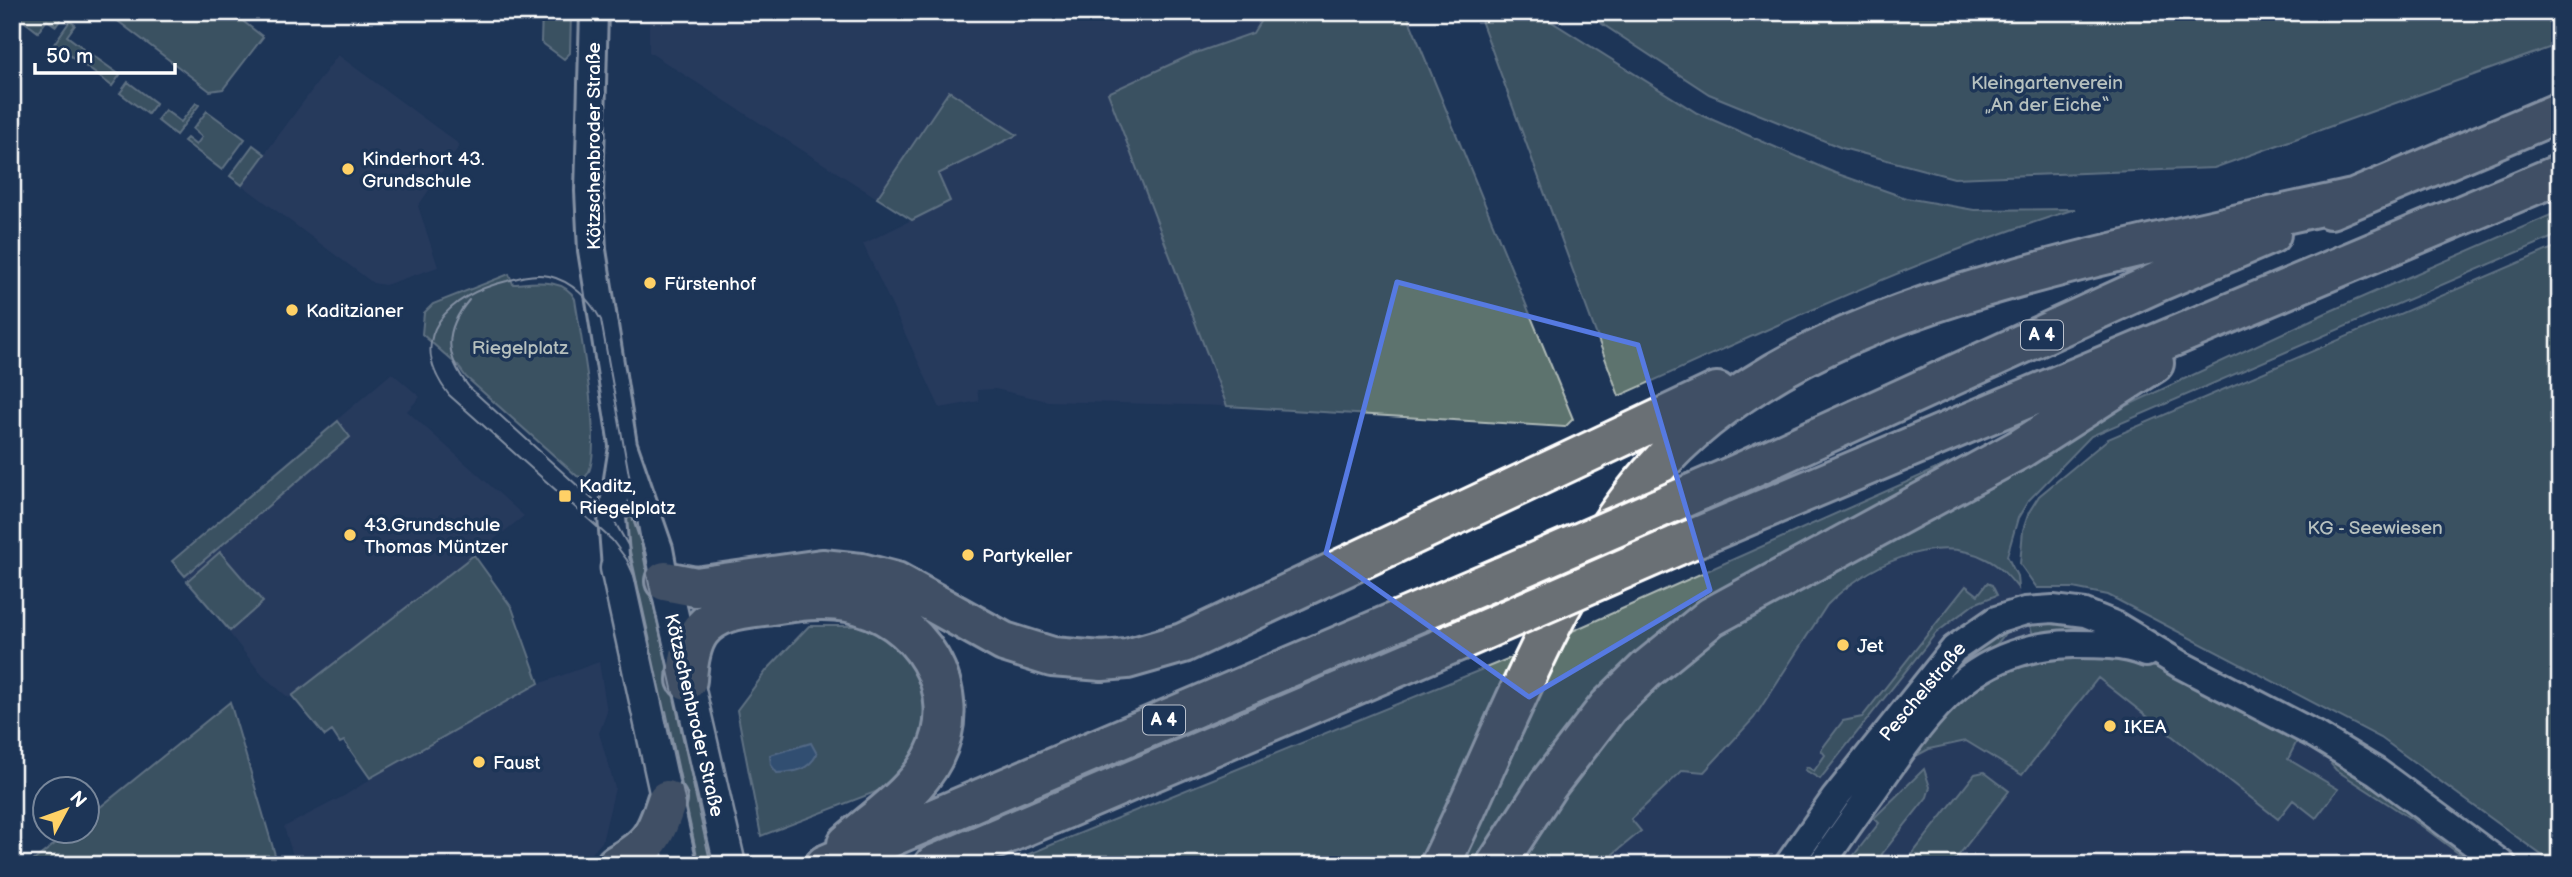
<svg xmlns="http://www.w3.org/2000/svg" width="2572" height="877" font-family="'Balsamiq Sans',sans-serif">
<rect width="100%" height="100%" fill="#1d3557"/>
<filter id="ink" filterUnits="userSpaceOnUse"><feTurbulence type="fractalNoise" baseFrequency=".0143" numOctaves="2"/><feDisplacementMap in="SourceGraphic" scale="14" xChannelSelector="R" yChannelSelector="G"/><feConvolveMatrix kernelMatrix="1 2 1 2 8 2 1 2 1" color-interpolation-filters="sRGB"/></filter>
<g filter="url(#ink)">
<path fill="#314163" d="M649,12H1266L1253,33L1193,54L1108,93L1227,406L1048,401L995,389L977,390L979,401L940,408L863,244L950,201L937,174L1016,135L949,91L877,198L649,52Z
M338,55L460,145L418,206L438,267L385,285L373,283L242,185Z
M392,373L420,397L407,411L524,516L289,698L263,676L172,560Z
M1932,550H1960L1988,559L2018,588L2027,619L2299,737L2486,865H1610L1613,854L1641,832L1631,820L1683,769L1754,718L1827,605L1842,590L1893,561Z
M599,662L607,712L599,733L615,788L602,842L583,863L296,865L284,827L344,796L431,741L530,687Z"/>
<path fill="#5d736e" stroke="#aeb9b6" stroke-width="2" d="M12,12H64L65,13L56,26L47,20L38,32Z
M106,12H243L239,18L263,37L223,89L210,91Z
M542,12H571L570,53L564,59L541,42Z
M1266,12H1406L1573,419L1565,427L1227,406L1108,93L1193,54L1253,33Z
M1478,12H1536L1697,113L1835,173L1906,198L1974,210L2075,209C1918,258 1769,329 1619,396Z
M1584,12H2560V44L2214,168L1954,178L1842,148L1709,94Z
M70,21L75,25L67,36L83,48L75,59L54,44Z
M92,55L120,75L112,86L84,65Z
M128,82L156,103L148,114L120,93Z
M949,91L1017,135L938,174L950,201L912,220L877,198Z
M196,103L199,105L176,135L157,120L165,110L181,122Z
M207,111L245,139L222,170L184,141L187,138L196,145L202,137L193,129Z
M253,145L265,154L242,185L230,176Z
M2560,211V234L2091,436L2028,501L2018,518L2007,556L2017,576L2018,588C2009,577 1999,565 1986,559C1934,532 1864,567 1827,605L1754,718L1704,772L1683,770L1631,819L1641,831L1613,854L1610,865H1002L1532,649L2010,436L2107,415L2326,313Z
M2560,245V865H2555L2381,738L2108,595L2073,588H2037L2020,564L2023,530L2029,512L2039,496L2108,439Z
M509,274L513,284C533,283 564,277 575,299C579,328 607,464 584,478L577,476L466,377L458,366L422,334L424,313L433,304Z
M338,421L350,437L185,576L172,561Z
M630,517L638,518L646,535L719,865H694L633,593L623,521Z
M220,552L263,602L230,631L187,581Z
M474,555L512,608L539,683L370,778L344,741L340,743L332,731L325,736L292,696Z
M1987,583L1992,585L1997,595L1974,604L1936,633L1820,779L1805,770L1807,767L1814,771L1825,755L1821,750L1843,721L1862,717L1966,586L1978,595Z
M2073,618L2134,645L2037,644L2027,619Z
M2002,625L2005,633C1990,659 1955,668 1934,691C1903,726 1877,767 1849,804L1954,658Z
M809,626H885L929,691L922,748L896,784L761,836L737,710L767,670Z
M2054,653L2148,661L2299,737L2288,759L2338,789L2316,818L2293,800L2278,819L2098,678L2022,775L1966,741L1929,749L1899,765L1934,722L1987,676Z
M230,702L278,865H28L70,832H88V817Z
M2336,759L2486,865H2474L2422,826L2336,770L2331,764Z
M1924,769L1930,787L1927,797L1882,854L1879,865H1859L1854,855L1879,823L1874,818Z
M1984,772L2009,791L1951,865H1908L1910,857L1975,774Z"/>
<path fill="#4a6d91" stroke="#92a7bd" stroke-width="2" d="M811,743L817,754C808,771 795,772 777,773L771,765L770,755Z"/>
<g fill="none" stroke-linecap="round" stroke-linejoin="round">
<defs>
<path id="tertiary" d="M594,12L589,191L592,250L623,445L659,549L665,581
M616,568L612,517L623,447
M1788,865L1835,798L1954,649L1996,620L2025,611L2053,609L2085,613L2115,625L2181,665L2316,735L2377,772L2503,865
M1821,865C1844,831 1868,798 1891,765C1940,696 1982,646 2073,644C2098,644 2123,644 2146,653"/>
<path id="secondary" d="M616,568L681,865
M665,581L730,865"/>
<path id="motorway" d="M2330,209L2560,112
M1733,476L2160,281L2271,234
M1676,546L2560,174
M665,581L696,587L822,569L861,573L896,582L1004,642L1052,657L1102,661L1127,659L1183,643L1717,392
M687,680C688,663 690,644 701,630C717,611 741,609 764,606C792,602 820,597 848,602C919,615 968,690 933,758C915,793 876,818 847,844
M616,865C650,846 655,837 667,800
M825,865L1503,576
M934,865L1456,642
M1440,865C1503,737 1556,581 1650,474C1757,350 1927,300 2080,261C2171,238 2262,219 2353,199
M1496,865L1548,785L1608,707L1646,670L1711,617L2020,449L2154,363"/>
</defs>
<use href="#tertiary" stroke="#fff" stroke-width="32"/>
<use href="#secondary" stroke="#fff" stroke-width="35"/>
<use href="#motorway" stroke="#fff" stroke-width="44"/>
<use href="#tertiary" stroke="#1d3557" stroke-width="26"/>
<use href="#secondary" stroke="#1d3557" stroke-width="30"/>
<use href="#motorway" stroke="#6b6f75" stroke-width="38"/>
<path stroke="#fff" stroke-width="2" d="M469,300C443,331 445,356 469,387L612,517L629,547L651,646
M637,582L627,560L612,540L449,395C404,337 448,295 507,281C519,277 536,273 549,276C572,281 590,300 601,320L648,580L711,865
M666,711L699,865"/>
<defs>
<path id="motorway-bridge" d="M1503,576L1733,476
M1456,642L1676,546"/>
</defs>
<use href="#motorway-bridge" stroke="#fff" stroke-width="44" stroke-linecap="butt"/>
<use href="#motorway-bridge" stroke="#6b6f75" stroke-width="38"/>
</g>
</g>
<path d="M0 0H2572V877H0ZM1397,282L1638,345L1710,590L1529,697L1326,553Z" fill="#1d3557" fill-opacity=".55" fill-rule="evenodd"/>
<path fill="none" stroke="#567ae2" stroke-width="5" stroke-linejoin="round" d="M1397,282L1638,345L1710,590L1529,697L1326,553Z"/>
<g fill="#ffd166" stroke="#1d3557" stroke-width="2.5">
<circle cx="348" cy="169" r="7"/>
<circle cx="650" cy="283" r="7"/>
<circle cx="292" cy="310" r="7"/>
<rect x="558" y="489" width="14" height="14" rx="3.5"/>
<circle cx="350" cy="535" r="7"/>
<circle cx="968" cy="555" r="7"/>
<circle cx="1843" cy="645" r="7"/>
<circle cx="2110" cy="726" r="7"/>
<circle cx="479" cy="762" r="7"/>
</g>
<g text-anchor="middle" stroke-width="7" stroke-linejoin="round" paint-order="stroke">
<g fill="#1d3557" stroke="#bbc2cd" stroke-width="2">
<rect x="2021" y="320.5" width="42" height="29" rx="5"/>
<rect x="1143" y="705.5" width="42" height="29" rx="5"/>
</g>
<g font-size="18" font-weight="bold" fill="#fff">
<text x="2042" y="341">A 4</text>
<text x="1164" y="726">A 4</text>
</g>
<g font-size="19" fill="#b6c0be" stroke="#1d3557">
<text x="2047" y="89">Kleingartenverein<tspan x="2047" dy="22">„An der Eiche“</tspan></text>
<text x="520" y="354">Riegelplatz</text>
<text x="2375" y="534">KG - Seewiesen</text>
</g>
<g font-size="19" fill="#fff" stroke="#1d3557">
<text transform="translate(593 146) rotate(-90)" y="7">Kötzschenbroder Straße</text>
<text transform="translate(1922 691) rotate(-50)" y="7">Peschelstraße</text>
<text transform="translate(695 715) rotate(77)" y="7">Kötzschenbroder Straße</text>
</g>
<g font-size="19" fill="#fff" stroke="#1d3557" text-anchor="start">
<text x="362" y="165">Kinderhort 43.<tspan x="362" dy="22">Grundschule</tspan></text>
<text x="664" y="290">Fürstenhof</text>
<text x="306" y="317">Kaditzianer</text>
<text x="579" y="492">Kaditz,<tspan x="579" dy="22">Riegelplatz</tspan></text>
<text x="364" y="531">43.Grundschule<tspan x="364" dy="22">Thomas Müntzer</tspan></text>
<text x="982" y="562">Partykeller</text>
<text x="1857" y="652">Jet</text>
<text x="2124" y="733">IKEA</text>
<text x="493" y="769">Faust</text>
</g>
</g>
<rect width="2572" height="877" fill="none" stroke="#1d3557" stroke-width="42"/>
<rect x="21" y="21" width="2530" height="835" fill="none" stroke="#fff" stroke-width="2.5" filter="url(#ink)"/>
<g transform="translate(66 810) rotate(49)"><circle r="33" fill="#1d3557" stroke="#77869a" stroke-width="2"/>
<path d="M0-5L12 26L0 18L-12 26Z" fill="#ffd166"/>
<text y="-10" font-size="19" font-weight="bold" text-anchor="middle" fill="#ffffff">N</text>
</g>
<path d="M35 63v10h140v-10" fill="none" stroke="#ffffff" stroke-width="3.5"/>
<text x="46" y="63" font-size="21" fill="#ffffff" stroke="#1d3557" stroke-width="5" paint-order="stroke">50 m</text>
</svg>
